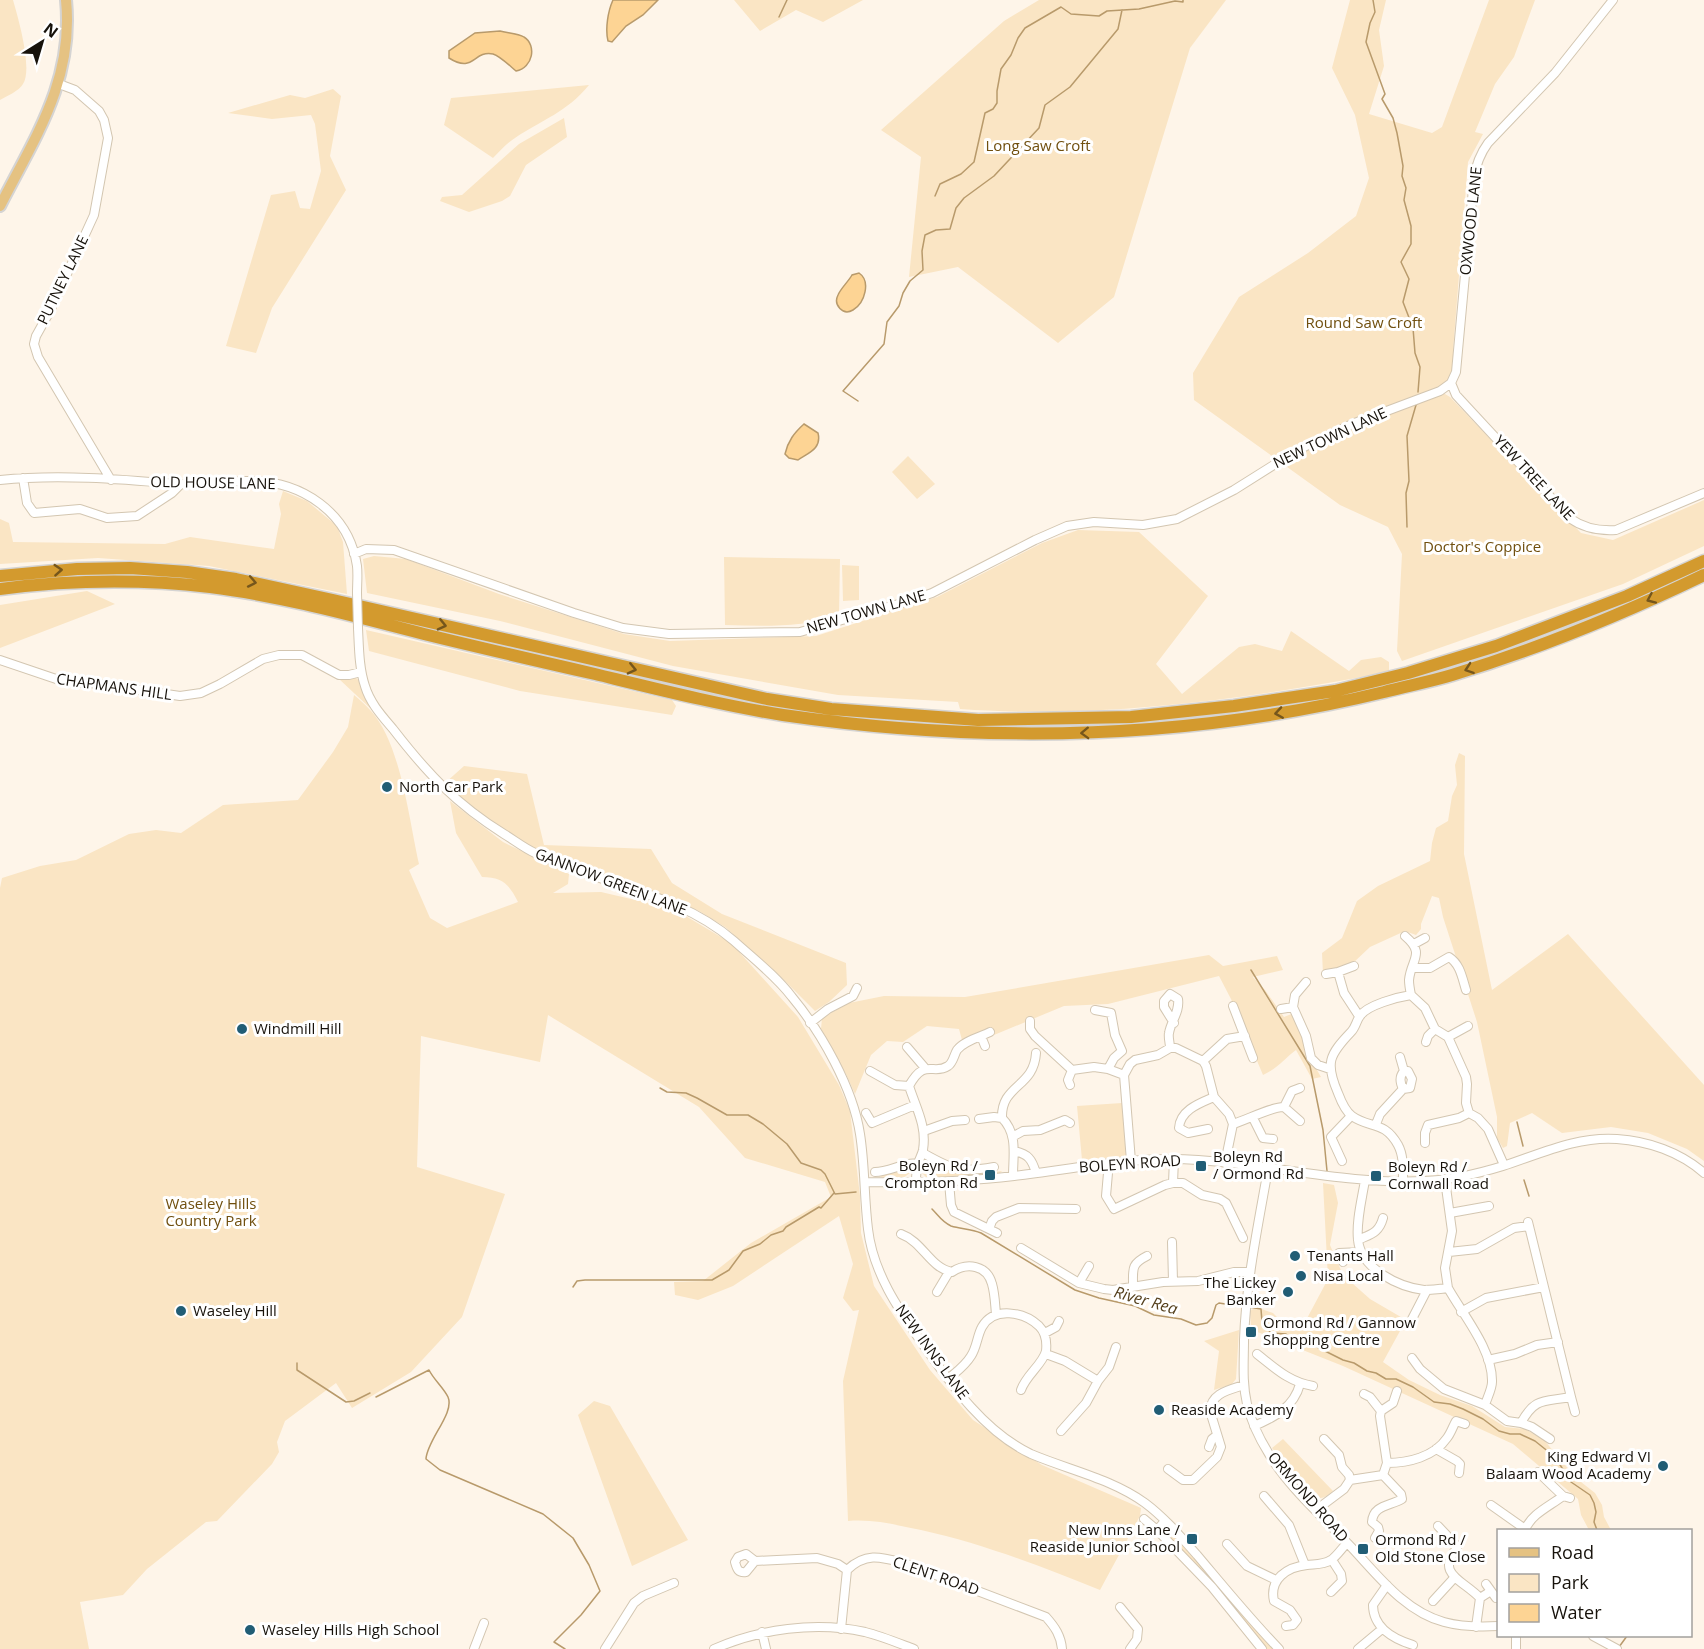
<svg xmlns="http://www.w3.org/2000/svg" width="1704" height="1649" font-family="'Open Sans',sans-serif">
<rect width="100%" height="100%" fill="#fef5e9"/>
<path fill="#fae5c4" d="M0,0H13C18,17 33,69 23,84C19,91 7,96 0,100Z
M734,0H863L823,22L796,10L760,31Z
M1039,0H1226L1190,48L1114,297L1058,343L958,267L909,277L921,157L881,130L1004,21Z
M1350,0H1386L1379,30L1384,66L1369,114L1432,133L1442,127L1489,0H1535L1514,57L1495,84L1475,132L1483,134L1468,162L1453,351L1454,379L1440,391L1450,397L1581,533L1613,540L1704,500V546L1623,584L1402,661L1397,651L1402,554L1388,527L1340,505L1194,400L1193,373L1239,297L1308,253L1356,216L1369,178L1355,115L1332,68Z
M589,85C566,113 543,119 515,138C507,143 500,151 493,158L444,125L451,98Z
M333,89L341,96L330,156L346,190L272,308L256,353L226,346L271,195L295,191L300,208L310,209L321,171L315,124L311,115L272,119L228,113L290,95L305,98Z
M564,118L567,137L526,165L510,196L502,201L469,212L440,201L442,197L462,195L519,144Z
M908,456L935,484L917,499L892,472Z
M283,491L307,501L337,526L343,542L347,594L209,566L98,558L0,564V519L9,523L13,542L165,544L190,537L274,549L281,514L279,504Z
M1078,530L1139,532L1208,596L1156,664L1182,694L1239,647L1255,644L1282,651L1291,631L1349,671L1361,660L1381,657L1389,662V672C1247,699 1105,719 960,709L958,702L838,695L673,666L500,621L367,593L363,559L374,556L406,559L499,594L624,634L670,641L816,636L937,597L1042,543Z
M724,557L840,559L839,615C802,628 763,626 725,625Z
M842,565L859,566V600L843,601Z
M87,591L115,604L0,648V605Z
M366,630L672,700L676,706L672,715L520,691L369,651Z
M356,678L360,681L372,703L370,708L339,679Z
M354,695C360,700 366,705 371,711C401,744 409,820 419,864L409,870L430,918L447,928L518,902C509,884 502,877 482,877L456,833L450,801L503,842L569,874L568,884L553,893L601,892L674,909L731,943L798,1017L839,1085L850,1111L860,1196L861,1233L874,1286L930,1370L973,1420L1042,1465L1141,1508L1140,1516L1100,1590C1040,1566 984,1544 921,1530C896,1525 874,1519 848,1521L843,1381L859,1310L853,1311L843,1298L853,1264L839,1216L733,1286L698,1300L675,1295L674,1282L703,1281L751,1243L831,1197L825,1182L745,1158L699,1107L548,1015L540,1062L421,1036L417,1167L505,1194L462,1317L411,1372L352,1408L336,1383L285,1421L277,1442L279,1452L272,1464L217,1521L206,1522L147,1569L123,1595L80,1602L89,1649H0V888L2,878L40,866L76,860L129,834L156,830L181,833L223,805L298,800L333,752L348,727Z
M1459,753L1465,756L1464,854L1492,990L1568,934L1704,1085V1161L1687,1149L1648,1133L1611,1127L1562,1133L1532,1113L1510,1123L1507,1146L1503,1148L1497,1138V1117L1477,1022L1443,917L1439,898L1432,896L1421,924V929L1416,935L1405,931L1370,947L1352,964L1323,974L1322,953L1342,938L1357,901L1378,886L1430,861L1432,843L1436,828L1448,821L1452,796L1457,785L1455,765Z
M464,766L527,774L544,845L651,849L672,883L722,914L846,963L847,985L829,1002L815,1011L778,974L725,927L699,911L640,886L540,853L465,803L445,783Z
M1209,955L1223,966L1277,956L1283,970L1253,977L1265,990L1284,1017L1294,1013L1310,1058L1321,1077L1312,1079L1296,1050C1284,1059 1277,1069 1263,1075L1231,999L1219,976L1108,1004L1064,1006L994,1035L989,1029L962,1040L959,1029L927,1026L903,1042L887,1041L871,1055L855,1094L846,1074L821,1029L822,1018L849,1003L884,996L965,997Z
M1122,1103L1126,1157L1082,1160L1077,1106Z
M927,1160C950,1174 976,1174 1002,1171L1000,1173L958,1179L927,1178L921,1172Z
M910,1167V1173L903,1178L878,1177Z
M1323,1183L1334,1185L1338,1203L1330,1245L1343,1275L1370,1299L1406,1320L1383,1362L1409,1380L1440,1395L1472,1406L1505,1427L1525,1429L1544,1440L1576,1478L1595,1493L1602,1505L1604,1517L1611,1530H1589L1581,1515L1578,1499L1513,1444L1343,1366L1255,1331L1251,1327L1250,1311L1256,1307L1273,1313L1283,1323L1304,1324L1328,1279Z
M1239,1330L1236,1379L1232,1384L1214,1390L1219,1351L1204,1341Z
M594,1401L610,1406L688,1540L632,1566L578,1415Z
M1283,1439L1333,1491C1328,1495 1323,1500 1317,1497C1306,1493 1281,1458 1272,1448Z
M1167,1529L1170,1530L1275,1649H1266L1196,1566L1163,1533Z"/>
<path fill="#fdd494" stroke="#b89a6b" stroke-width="1.5" d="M613,0H658L643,15L626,26L612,42L608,41C605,29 608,11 613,0Z
M500,31C507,33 518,33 524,37C537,45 533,68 516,71C510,66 500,56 493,54C473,50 474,74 449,58V51L475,33Z
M859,273C871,281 865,303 853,310C843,316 833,305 838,295C841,288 848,282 852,275Z
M804,424L818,433C822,449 808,453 798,460L789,458L785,454C788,441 794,433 804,424Z"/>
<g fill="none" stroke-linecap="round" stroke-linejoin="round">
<path stroke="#b89a6b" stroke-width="1.5" d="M1373,0L1375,12L1370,23L1366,42L1385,94L1382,99L1393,118L1397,133L1403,166L1402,176L1406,188L1404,200L1411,226V244L1401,262L1409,279L1403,302L1413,328L1415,353L1420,367L1418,392
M779,17L787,0
M935,196L940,184L961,174L974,162L985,113L993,109L997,103V91L1001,69L1011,55L1018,38L1025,28L1061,7L1071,14L1099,16L1107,11L1139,9L1175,1L1183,2V0
M858,401L843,391L884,344L887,322L899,306L903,293L910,281L923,270L922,251L925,235L936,230L950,229L956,208L964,198L994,176L1039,128L1045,105L1070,87L1118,29L1122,10
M1407,527L1406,493L1409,481L1407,436L1416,405L1420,402
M1251,970L1310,1066L1323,1130L1327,1171
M660,1088L667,1092L686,1093L697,1098L727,1115H748L763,1124L787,1144L801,1163L821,1170L825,1174L835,1194L856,1192
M1517,1122L1523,1146
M1524,1180L1529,1196
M932,1209C938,1215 942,1222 951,1226C961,1229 971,1229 981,1233L1075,1290L1099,1298L1135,1306L1154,1315L1181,1319L1196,1325L1207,1323L1212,1318L1216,1305L1219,1303L1244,1307
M573,1287L577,1281L585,1280H712L729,1270L743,1251L760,1244L771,1235L783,1231L786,1227L819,1207L821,1208L834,1193
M1249,1307L1261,1309L1262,1322L1271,1333L1286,1334L1290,1338L1298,1339L1303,1343L1317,1347L1343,1360L1354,1363L1367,1371L1376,1373L1386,1379H1396L1413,1387L1434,1402L1450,1404L1463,1409L1483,1419L1499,1431L1510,1434H1520L1535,1441L1555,1457L1571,1482L1590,1495L1594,1503L1596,1512L1594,1522L1597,1530
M297,1363V1370L346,1402L354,1401L370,1393
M376,1397L429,1370C434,1380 443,1387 448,1397C455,1413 427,1440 426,1459L440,1470L543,1514L573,1538L589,1565L600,1591L581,1615L554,1642L565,1649
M1619,1647L1627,1636"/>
<defs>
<path id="minor" d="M59,84L75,90L99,111L104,120L108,138L94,215L50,311L36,336L34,344L38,357L111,480
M1451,383L1456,372L1474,178C1476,164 1480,154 1488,143L1555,73L1613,0
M1451,383L1456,395L1468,408L1571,519C1585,529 1600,531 1616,530L1704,493
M23,478L27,503L34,513L80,509L107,518L137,516L172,493L180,485
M0,480C58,474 119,479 177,484C202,486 226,480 250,481C301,481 349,512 357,566C358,575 357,584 357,593
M354,554L366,549L394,550L574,613L623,628L669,634L800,632L909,601L932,593L1035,540L1067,526L1094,522L1143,525L1177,519L1234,490L1296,451L1352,424L1440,391L1451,383
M358,628C359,648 359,668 365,686C370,703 382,716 393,729C427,773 456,804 504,834C514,840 524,848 535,853C600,885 678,892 734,941C754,959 776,976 792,997C821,1032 853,1088 860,1134C865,1165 864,1197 868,1229C873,1273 899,1310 924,1346C953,1387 985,1432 1031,1454C1069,1470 1112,1479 1145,1503C1165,1518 1181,1537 1197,1555C1224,1587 1250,1619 1279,1649
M0,660L65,682L91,683L180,696L201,693L220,684L263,659L279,655H302L339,675H349L361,672
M1405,936C1426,954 1411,959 1409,980C1409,984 1410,990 1411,995L1425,1008L1435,1029L1448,1037L1466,1077L1467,1084L1466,1103L1469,1113L1478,1118L1488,1129L1504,1165
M1414,944L1425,938
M1354,966L1338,972L1344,993L1359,1016
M1413,968H1430L1449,957C1460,964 1462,977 1466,990
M1326,974L1338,972
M1306,982L1295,995L1293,1007L1306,1036L1311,1058L1318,1065L1330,1069
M1233,1006L1253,1058
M1281,1009L1293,1007
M1095,1010L1111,1013L1115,1035L1122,1051L1114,1058L1108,1069
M1030,1021V1029L1035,1036L1072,1070L1094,1067L1108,1069L1124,1075
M810,1023L828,1009L853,996L857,988
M981,1036L985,1046
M1448,1037L1468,1026
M1426,1042L1428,1036L1435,1029
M907,1047L925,1068
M1170,1048C1170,1043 1168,1037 1169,1033C1171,1021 1180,1012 1178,999L1170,994L1164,1001V1007L1174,1023
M1203,1061L1227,1039L1245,1036
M870,1071L895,1085L909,1086
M1070,1085L1068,1080L1072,1070
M1403,1089L1410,1088L1412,1079L1408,1071H1404
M1284,1107L1292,1091L1300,1088
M1284,1107L1300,1121
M866,1113L872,1123L915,1105
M1253,1118L1263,1138L1273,1139
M979,1119L994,1117L1002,1118
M1233,1124C1246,1120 1274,1106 1284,1107
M1376,1124L1380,1114L1403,1089C1400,1082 1399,1077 1404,1071L1400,1057
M1208,1129L1188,1133L1179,1128C1180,1110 1200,1103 1214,1097
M924,1131L952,1121L965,1120
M1014,1136L1023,1131L1040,1130L1065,1120L1070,1123
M1425,1143V1133L1428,1125L1459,1118L1469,1113
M1014,1151C1028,1154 1032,1159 1036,1173
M923,1153C953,1170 960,1173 994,1167
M1131,1161L1124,1075L1130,1064L1135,1060L1158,1055L1170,1048H1176L1203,1061L1206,1066L1214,1097L1229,1114L1233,1124L1225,1163
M1342,1161L1331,1137L1351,1116
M1268,1169C1258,1226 1246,1282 1244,1340C1244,1362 1242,1382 1247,1404C1251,1421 1259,1438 1269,1454C1288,1487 1326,1520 1353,1549C1379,1577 1406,1612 1444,1622C1462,1627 1480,1627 1498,1626
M875,1172C889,1172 907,1161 917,1164
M1108,1173L1106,1196L1114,1209L1165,1185L1173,1183H1183L1202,1195L1220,1199L1226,1203L1243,1238
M1013,1176C1013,1155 1018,1134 1002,1118C1001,1084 1034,1088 1036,1053
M1365,1180C1362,1199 1356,1221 1358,1240C1361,1269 1399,1287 1424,1290C1432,1290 1440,1289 1448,1288
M1445,1180L1452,1231L1445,1268L1448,1288C1463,1315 1493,1350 1492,1382C1492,1389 1487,1398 1485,1405
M865,1182C915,1183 964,1182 1014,1176C1066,1170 1119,1159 1171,1159C1256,1160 1339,1185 1424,1181C1451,1180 1477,1174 1503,1166C1540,1154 1577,1136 1617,1139C1648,1141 1680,1152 1704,1173
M949,1182L951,1205L954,1212L997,1233
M1403,1182C1403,1170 1404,1156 1398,1145C1384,1120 1370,1129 1352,1116C1345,1111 1341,1101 1338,1093C1325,1063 1329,1055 1351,1032C1356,1027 1356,1021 1360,1016C1367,1005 1398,997 1411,995
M916,1183C916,1176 916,1169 918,1164C919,1159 922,1155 923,1150C927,1126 916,1108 909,1086C925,1057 933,1076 948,1066C953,1063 954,1055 957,1050C964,1041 980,1037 990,1032
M1173,1183L1174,1159
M1450,1213L1489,1206
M1528,1222L1571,1397
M989,1229L992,1221L996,1217L1019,1208L1076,1209
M901,1234C923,1242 930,1268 952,1272C967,1262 987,1265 992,1284C995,1294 995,1305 996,1314
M1358,1240C1371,1234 1379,1233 1383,1218
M1172,1242L1173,1281
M1021,1248L1079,1283L1104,1289L1113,1290L1163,1282L1198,1281L1234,1272H1249
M1449,1252L1477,1249L1514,1228L1529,1226
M1343,1262L1339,1253L1361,1252
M1079,1283L1089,1266
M1133,1285C1133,1269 1131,1264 1147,1256
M937,1292L949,1272
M1461,1312L1486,1298L1544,1287
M1412,1319L1427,1290
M1045,1333L1056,1327L1059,1321
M1046,1354L1065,1361L1098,1381
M1257,1354C1275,1368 1289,1382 1313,1386
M1412,1358L1420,1369L1444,1389L1485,1405L1507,1421L1521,1423L1532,1427L1550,1439
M1488,1360L1515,1354L1537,1345L1558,1342
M948,1379C956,1372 965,1366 971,1356C977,1347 977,1336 982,1327C994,1306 1024,1312 1039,1326C1046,1333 1047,1342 1046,1351C1043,1364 1026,1375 1021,1390
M1364,1394L1370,1397L1381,1411
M1521,1423C1535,1397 1544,1402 1571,1397L1575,1412
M1254,1426C1275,1417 1294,1407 1300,1384
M1061,1431L1086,1403L1098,1381L1109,1367L1116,1347
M1324,1439L1339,1455L1342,1467L1349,1475L1350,1480
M1209,1447L1212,1439L1217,1435
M1436,1449L1457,1461L1460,1464L1459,1473
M1387,1463C1408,1463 1434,1457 1447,1438C1451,1433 1453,1426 1456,1421L1465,1424
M1168,1469L1183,1480H1193L1217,1457L1221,1447L1210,1411C1211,1393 1229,1390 1244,1385
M1538,1472L1563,1496
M1264,1496L1289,1525L1305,1565
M1491,1505L1525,1529
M1316,1510L1344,1489L1350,1480L1383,1475L1387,1463L1380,1416L1381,1411L1393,1403L1397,1391
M1144,1519L1157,1530
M1165,1521L1157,1530L1212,1587L1262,1649
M1438,1526L1456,1545L1457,1548C1435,1574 1463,1580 1480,1598L1491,1591
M1525,1530C1531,1514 1550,1506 1563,1496L1570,1498
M1375,1538L1379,1531L1378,1527L1372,1522C1373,1505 1390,1506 1402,1499L1401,1494L1383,1475
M1227,1544L1247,1566L1276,1580
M755,1561L746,1572C738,1573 737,1569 735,1562L738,1557L746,1554L755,1561L817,1558L838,1564L847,1570
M1486,1584L1496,1598
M1387,1585L1373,1605C1373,1627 1393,1639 1413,1645
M1331,1592L1342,1581L1341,1574L1332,1560
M1433,1601L1455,1577
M1120,1607L1138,1629L1137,1639L1130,1649
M1286,1626L1293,1625L1297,1620L1290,1610L1274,1601C1269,1579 1287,1567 1307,1565C1315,1564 1323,1565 1331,1560C1337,1556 1342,1548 1347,1543
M1476,1627L1480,1598
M841,1629L847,1570C866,1552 881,1557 904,1563L1046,1617C1055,1627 1061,1636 1062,1649
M762,1632L766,1649
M1516,1636V1649
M1593,1636L1617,1649
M474,1649L484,1623
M605,1649L634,1603L643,1596L674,1583
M714,1649C759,1629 816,1621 865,1632C881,1636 898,1643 914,1649
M1358,1649L1382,1629"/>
<path id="major" d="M0,206C35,137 74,81 66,0"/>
<path id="highway" d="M0,576L77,569L130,568L187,572L236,579L333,600L767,699L831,709L978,720L1131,717L1234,706L1335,691L1408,673L1496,646L1627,596L1704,561
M0,589C70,580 140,579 210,587C282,596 354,616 424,634C481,648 538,661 595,674C657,689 720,705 783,715C983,744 1187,740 1384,692C1406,686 1429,682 1452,675C1538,649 1623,614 1704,575"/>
</defs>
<use href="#minor" stroke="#d3c6b1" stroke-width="10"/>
<use href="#major" stroke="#d5d4d3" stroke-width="14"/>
<use href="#highway" stroke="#d5d4d3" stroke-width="15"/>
<use href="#minor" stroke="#fff" stroke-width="8"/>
<use href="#major" stroke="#e5c282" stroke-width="10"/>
<use href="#highway" stroke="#d39a2e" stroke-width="12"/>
<defs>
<path id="minor-bridge" d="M357,593L358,628"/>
</defs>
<use href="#minor-bridge" stroke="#d3c6b1" stroke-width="10" stroke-linecap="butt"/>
<use href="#minor-bridge" stroke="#fff" stroke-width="8"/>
</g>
<defs><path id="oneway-chevron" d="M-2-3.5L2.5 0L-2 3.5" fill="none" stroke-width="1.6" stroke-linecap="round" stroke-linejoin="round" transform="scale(1.5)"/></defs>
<g stroke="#75561c">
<use href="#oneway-chevron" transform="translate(58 570) rotate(-4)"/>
<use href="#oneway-chevron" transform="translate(252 582) rotate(11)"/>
<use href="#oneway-chevron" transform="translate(1651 599) rotate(156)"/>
<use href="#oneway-chevron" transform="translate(442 625) rotate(13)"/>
<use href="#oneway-chevron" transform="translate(632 669) rotate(13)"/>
<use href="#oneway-chevron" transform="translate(1469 669) rotate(161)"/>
<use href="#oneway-chevron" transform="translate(1279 713) rotate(171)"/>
<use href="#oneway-chevron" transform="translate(1085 733) rotate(178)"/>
</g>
<g fill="#215d75" stroke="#fff" stroke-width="2">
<circle cx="387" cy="787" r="6"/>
<circle cx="242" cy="1029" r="6"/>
<rect x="1195" y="1160" width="12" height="12" rx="3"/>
<rect x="984" y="1169" width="12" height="12" rx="3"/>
<rect x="1370" y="1170" width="12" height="12" rx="3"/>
<circle cx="1295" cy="1256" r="6"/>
<circle cx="1301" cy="1276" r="6"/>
<circle cx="1288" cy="1292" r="6"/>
<circle cx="181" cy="1311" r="6"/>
<rect x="1245" y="1326" width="12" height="12" rx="3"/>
<circle cx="1159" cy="1410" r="6"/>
<circle cx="1663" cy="1466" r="6"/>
<rect x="1186" y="1533" width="12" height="12" rx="3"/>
<rect x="1357" y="1543" width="12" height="12" rx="3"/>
<circle cx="250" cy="1630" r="6"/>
</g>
<g text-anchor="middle" stroke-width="6" stroke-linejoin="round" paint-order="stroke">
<g font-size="15" fill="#704f0e" stroke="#fff">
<text x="1038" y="151">Long Saw Croft</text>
<text x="1364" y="328">Round Saw Croft</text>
<text x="1482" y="552">Doctor's Coppice</text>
<text x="211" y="1209">Waseley Hills<tspan x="211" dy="17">Country Park</tspan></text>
</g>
<g font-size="15" fill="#17120b" stroke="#fff">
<text transform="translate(1471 221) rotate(-84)" y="5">OXWOOD LANE</text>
<text transform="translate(63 280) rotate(-64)" y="5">PUTNEY LANE</text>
<text transform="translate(1330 438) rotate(-25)" y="5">NEW TOWN LANE</text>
<text transform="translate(1534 478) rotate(47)" y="5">YEW TREE LANE</text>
<text transform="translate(213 483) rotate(1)" y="5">OLD HOUSE LANE</text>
<text transform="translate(866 612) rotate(-16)" y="5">NEW TOWN LANE</text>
<text transform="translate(114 687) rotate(8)" y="5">CHAPMANS HILL</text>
<text transform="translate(611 882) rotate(21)" y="5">GANNOW GREEN LANE</text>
<text transform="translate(1130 1164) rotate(-4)" y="5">BOLEYN ROAD</text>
<text transform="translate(932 1352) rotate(54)" y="5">NEW INNS LANE</text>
<text transform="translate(1308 1497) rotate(49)" y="5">ORMOND ROAD</text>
<text transform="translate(936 1576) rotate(19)" y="5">CLENT ROAD</text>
</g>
<g font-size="15" fill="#17120b" stroke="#fff" text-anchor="start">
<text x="399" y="792">North Car Park</text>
<text x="254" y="1034">Windmill Hill</text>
<text x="1213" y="1162">Boleyn Rd<tspan x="1213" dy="17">/ Ormond Rd</tspan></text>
<text x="978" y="1171" text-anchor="end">Boleyn Rd /<tspan x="978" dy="17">Crompton Rd</tspan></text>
<text x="1388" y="1172">Boleyn Rd /<tspan x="1388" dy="17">Cornwall Road</tspan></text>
<text x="1307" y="1261">Tenants Hall</text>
<text x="1313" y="1281">Nisa Local</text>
<text x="1276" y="1288" text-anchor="end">The Lickey<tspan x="1276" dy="17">Banker</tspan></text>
<text x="193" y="1316">Waseley Hill</text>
<text x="1263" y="1328">Ormond Rd / Gannow<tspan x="1263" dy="17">Shopping Centre</tspan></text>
<text x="1171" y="1415">Reaside Academy</text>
<text x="1651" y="1462" text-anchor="end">King Edward VI<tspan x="1651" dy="17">Balaam Wood Academy</tspan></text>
<text x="1180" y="1535" text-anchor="end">New Inns Lane /<tspan x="1180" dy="17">Reaside Junior School</tspan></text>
<text x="1375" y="1545">Ormond Rd /<tspan x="1375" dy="17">Old Stone Close</tspan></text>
<text x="262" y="1635">Waseley Hills High School</text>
</g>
<g font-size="16" font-style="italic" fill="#55401d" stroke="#fff">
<text transform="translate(1146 1300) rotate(16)" y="6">River Rea</text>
</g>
</g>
<rect x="1497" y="1529" width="195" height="108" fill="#ffffff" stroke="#a2a09d" stroke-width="1.5"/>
<rect x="1509" y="1548" width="30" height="9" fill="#e5c282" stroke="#a2a09d" stroke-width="1.5"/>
<text x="1551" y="1559" font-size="18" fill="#17120b">Road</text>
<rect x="1509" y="1574" width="30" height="18" fill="#fae5c4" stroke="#a2a09d" stroke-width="1.5"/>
<text x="1551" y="1589" font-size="18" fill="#17120b">Park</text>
<rect x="1509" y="1604" width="30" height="18" fill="#fdd494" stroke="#a2a09d" stroke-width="1.5"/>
<text x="1551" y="1619" font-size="18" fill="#17120b">Water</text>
<g transform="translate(42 42) rotate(37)" stroke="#ffffff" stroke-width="4.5" paint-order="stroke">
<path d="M0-4.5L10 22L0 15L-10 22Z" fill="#17120b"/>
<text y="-9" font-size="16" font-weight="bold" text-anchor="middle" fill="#17120b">N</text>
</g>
</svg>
